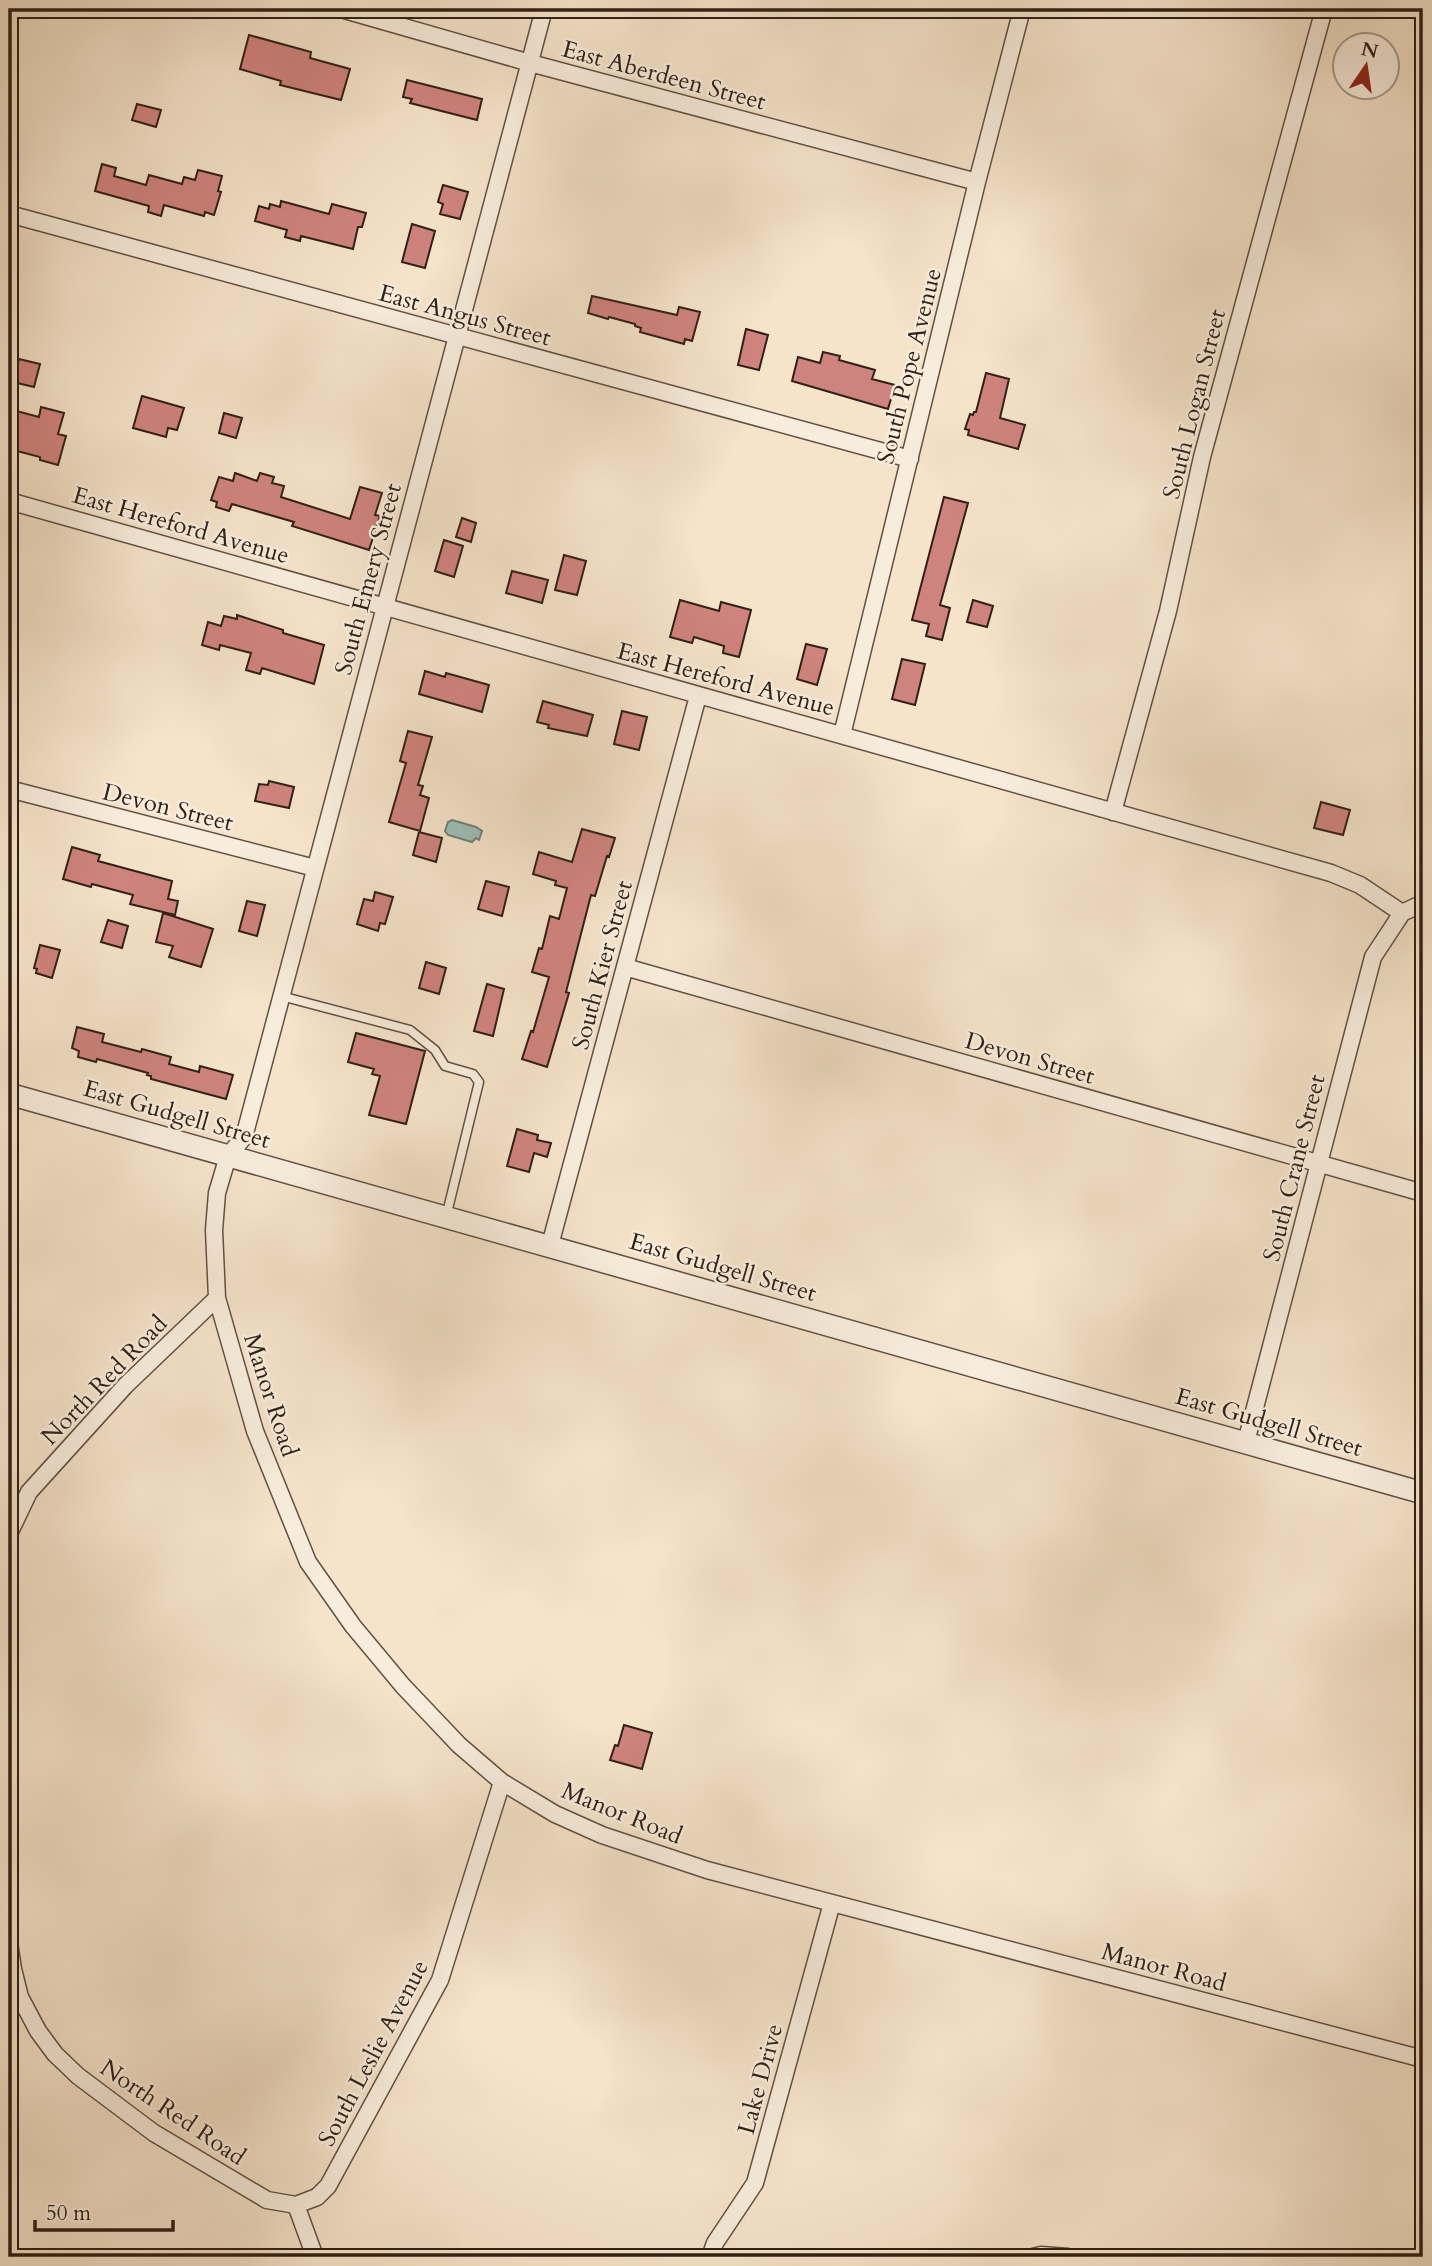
<svg xmlns="http://www.w3.org/2000/svg" width="1432" height="2266" font-family="Cardo,serif">
<rect width="100%" height="100%" fill="#f5e3ca"/>
<filter id="stains"><feTurbulence type="fractalNoise" baseFrequency=".00286" numOctaves="4"/><feColorMatrix values="0 0 0 0 .2 0 0 0 0 .09 0 0 0 0 .02 0 0 0 .5 -.17"/></filter>
<radialGradient id="worn" r=".72"><stop offset=".6" stop-color="#630" stop-opacity="0"/><stop offset="1" stop-color="#630" stop-opacity=".3"/></radialGradient>
<path fill="#9cbeb9" stroke="#717f78" stroke-width="2" d="M452,820L476,827L482,831L479,840L476,838L472,842L448,835L445,831L448,822Z"/>
<path fill="#cf837e" stroke="#302016" stroke-width="2" d="M249,35L311,52L310,58L350,69L341,100L280,85L281,81L240,69Z
M407,80L482,99L477,120L410,103L412,99L403,97Z
M137,104L161,110L156,127L132,120Z
M102,164L116,168L114,176L146,185L149,175L182,184L184,177L195,180L198,170L222,176L218,191L221,192L214,215L205,212L204,216L164,205L161,216L148,212L149,206L95,191Z
M443,185L468,192L460,219L440,214L443,204L438,202Z
M281,201L329,214L332,204L366,213L362,227H358L353,249L301,236L300,241L285,237L287,230L255,221L259,206L269,209L270,204L280,207Z
M412,224L435,231L425,268L402,262Z
M592,296L677,315L679,307L700,312L692,341L685,339L684,344L640,332L641,328L635,326V324L609,317L608,319L588,313Z
M746,329L768,335L759,370L738,365Z
M823,352L840,356L839,360L875,370L872,379L895,385L888,409L792,381L798,357L820,363Z
M19,359L40,364L34,387L13,382Z
M986,373L1009,379L1000,418L1025,425L1018,449L968,435L969,430L965,429L970,414L973,415L974,412H976Z
M142,396L184,408L177,430L168,428L166,437L133,428Z
M41,407L64,413L58,434L66,436L58,465L40,460V457L9,449V409L39,417Z
M224,413L242,418L236,438L219,433Z
M235,473L257,481L260,473L274,477L272,483L284,486L281,497L350,519L360,487L382,493L375,515L380,516L369,550L292,526L294,522L232,504L229,511L216,507L217,502L211,500L219,477L233,481Z
M944,497L968,503L940,605L950,608L942,640L926,636L929,624L912,620Z
M462,518L476,523L471,542L456,537Z
M444,540L463,546L454,577L435,571Z
M564,555L586,561L577,595L555,590Z
M512,571L548,580L542,603L506,593Z
M680,600L719,611L721,602L751,610L739,657L723,653L724,646L694,637L692,643L670,637Z
M973,600L993,606L987,627L967,622Z
M237,615L283,630V633L324,645L314,684L262,668L260,674L246,670L251,653L220,645L219,650L202,645L208,622L221,626L224,616L237,619Z
M806,644L827,649L817,685L797,679Z
M902,659L925,664L915,705L892,699Z
M425,671L445,677L446,673L489,685L482,712L419,694Z
M543,701L593,715L587,736L548,728L549,725L537,722Z
M622,711L647,717L639,750L614,744Z
M408,731L432,737L418,785L423,786L420,795L429,798L420,831L389,822L406,763L400,761Z
M269,781L294,787L289,808L255,801L259,784L268,785Z
M1321,802L1350,810L1343,835L1314,828Z
M582,829L615,838L609,857L607,856L595,896L591,895L566,992L569,993L547,1067L522,1059L531,1031L533,1032L549,977L532,972L539,948L542,949L550,916L559,919L567,888L555,885L556,881L533,874L539,852L572,862Z
M419,832L442,838L436,862L413,855Z
M72,847L100,855L98,861L172,881L168,899L178,901L175,915L130,904L133,895L92,884L91,887L63,879Z
M486,881L509,887L502,916L478,909Z
M375,892L393,897L385,924L380,923L378,931L357,924L364,899L373,901Z
M247,901L265,905L257,936L239,931Z
M163,913L213,929L201,967L169,957L173,946L156,942Z
M108,920L128,926L122,948L101,942Z
M40,945L60,950L52,978L36,973L37,969L34,968Z
M426,962L446,968L439,994L419,988Z
M487,984L504,989L493,1036L474,1031Z
M77,1027L104,1034L102,1042L141,1052L142,1049L171,1057L169,1064L199,1072L200,1066L233,1075L226,1099L151,1079V1076L147,1075L148,1073L97,1059L96,1062L78,1057L79,1051L72,1048Z
M356,1033L425,1051L406,1124L369,1115L380,1076L372,1074L374,1069L348,1062Z
M517,1129L538,1135L537,1140L551,1143L547,1157L534,1153L529,1172L507,1166Z
M624,1725L652,1733L642,1769L610,1760L615,1745L618,1746Z"/>
<g fill="none" stroke-linecap="round" stroke-linejoin="round">
<defs>
<path id="service" d="M281,996L410,1030L435,1050L445,1066L473,1074L479,1082L446,1217"/>
<path id="minor" d="M341,9L530,63L977,182
M544,9L244,1137L228,1156L217,1193L214,1230L217,1298L255,1431L308,1562L353,1626L403,1686L459,1745L502,1782L555,1814L602,1835L707,1870L1423,2059
M9,214L910,459
M9,501L1331,873L1360,885L1402,913L1423,903
M842,735L977,182L1022,9
M9,789L315,868
M1113,812L1168,611L1202,457L1324,9
M625,967L1423,1193
M550,1245L698,696
M1246,1442L1373,957L1402,913
M9,1534L29,1492L125,1386L217,1298
M9,1943L13,1969L20,1997L38,2031L55,2054L78,2076L154,2133L267,2200L296,2205L315,2257
M296,2205L317,2197L328,2186L440,1980L502,1782
M710,2257L715,2243L755,2183L832,1903
M1033,2257L1041,2255L1068,2257"/>
<path id="tertiary" d="M9,1094L1423,1493"/>
</defs>
<use href="#service" stroke="#615143" stroke-width="11"/>
<use href="#minor" stroke="#615143" stroke-width="19"/>
<use href="#tertiary" stroke="#615143" stroke-width="24"/>
<use href="#service" stroke="#f8eddd" stroke-width="8"/>
<use href="#minor" stroke="#f8eddd" stroke-width="16"/>
<use href="#tertiary" stroke="#f8eddd" stroke-width="21"/>
</g>
<g text-anchor="middle" stroke-width="5" stroke-linejoin="round" paint-order="stroke">
<g font-size="24" fill="#302016" stroke="#f8eddd">
<text transform="translate(664 75) rotate(15)" y="8">East Aberdeen Street</text>
<text transform="translate(465 315) rotate(15)" y="8">East Angus Street</text>
<text transform="translate(909 366) rotate(-76)" y="8">South Pope Avenue</text>
<text transform="translate(1194 404) rotate(-76)" y="8">South Logan Street</text>
<text transform="translate(181 525) rotate(16)" y="8">East Hereford Avenue</text>
<text transform="translate(368 579) rotate(-75)" y="8">South Emery Street</text>
<text transform="translate(726 679) rotate(15)" y="8">East Hereford Avenue</text>
<text transform="translate(168 807) rotate(14)" y="8">Devon Street</text>
<text transform="translate(602 965) rotate(-75)" y="8">South Kier Street</text>
<text transform="translate(1030 1058) rotate(16)" y="8">Devon Street</text>
<text transform="translate(177 1114) rotate(16)" y="8">East Gudgell Street</text>
<text transform="translate(1294 1168) rotate(-76)" y="8">South Crane Street</text>
<text transform="translate(723 1267) rotate(16)" y="8">East Gudgell Street</text>
<text transform="translate(104 1380) rotate(-46)" y="8">North Red Road</text>
<text transform="translate(271 1395) rotate(72)" y="8">Manor Road</text>
<text transform="translate(1269 1422) rotate(16)" y="8">East Gudgell Street</text>
<text transform="translate(622 1813) rotate(22)" y="8">Manor Road</text>
<text transform="translate(1164 1967) rotate(15)" y="8">Manor Road</text>
<text transform="translate(373 2053) rotate(-62)" y="8">South Leslie Avenue</text>
<text transform="translate(760 2079) rotate(-75)" y="8">Lake Drive</text>
<text transform="translate(173 2112) rotate(34)" y="8">North Red Road</text>
</g>
</g>
<rect width="1432" height="2266" fill="none" stroke="#f5e3ca" stroke-width="35"/>
<rect x="10" y="10" width="1411" height="2245" fill="none" stroke="#302016" stroke-width="3.5"/>
<rect x="18" y="18" width="1397" height="2231" fill="none" stroke="#302016" stroke-width="2"/>
<g transform="translate(1366 66) rotate(13)"><circle r="33" fill="#f8eddd" stroke="#a89b8d" stroke-width="2"/>
<path d="M0-5L12 26L0 18L-12 26Z" fill="#8f2418"/>
<text y="-10" font-size="19" font-weight="bold" text-anchor="middle" fill="#302016">N</text>
</g>
<path d="M35 2220v10h138v-10" fill="none" stroke="#302016" stroke-width="3.5"/>
<text x="46" y="2220" font-size="21" fill="#302016" stroke="#f8eddd" stroke-width="5" paint-order="stroke">50 m</text>
<rect width="100%" height="100%" filter="url(#stains)"/>
<rect width="100%" height="100%" fill="url(#worn)"/>
</svg>
